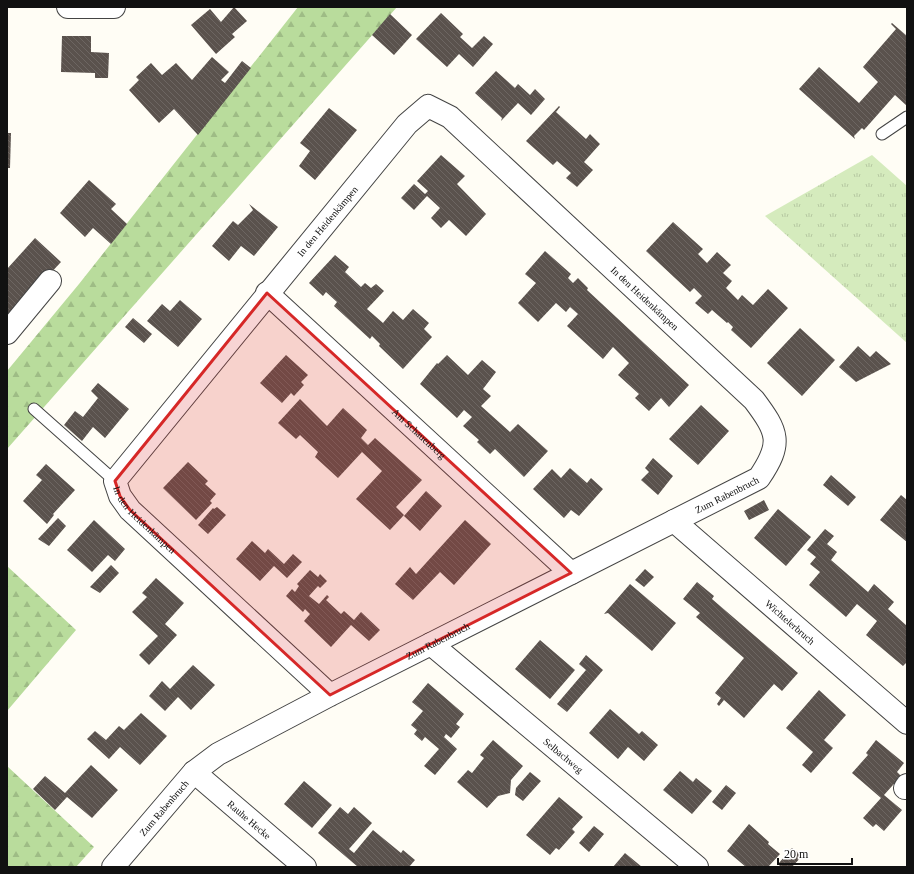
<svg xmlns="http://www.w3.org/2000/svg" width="914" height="874" font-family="'Times New Roman',serif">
<defs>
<pattern id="grass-tufts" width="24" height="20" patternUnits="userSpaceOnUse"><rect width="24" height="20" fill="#d5ebbd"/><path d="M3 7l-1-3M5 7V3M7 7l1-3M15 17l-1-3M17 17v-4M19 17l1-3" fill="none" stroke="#b6c8a1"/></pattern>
<pattern id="forest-firs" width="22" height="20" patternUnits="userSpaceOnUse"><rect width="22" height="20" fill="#b9dc9c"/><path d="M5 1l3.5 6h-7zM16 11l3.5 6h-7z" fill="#9ebc85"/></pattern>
<pattern id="building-back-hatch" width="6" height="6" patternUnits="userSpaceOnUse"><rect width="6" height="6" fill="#5a524d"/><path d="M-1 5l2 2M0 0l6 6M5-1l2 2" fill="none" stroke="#6d6662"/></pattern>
</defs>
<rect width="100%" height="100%" fill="#fffdf5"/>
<path fill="url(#grass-tufts)" d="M872,155L907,186V343L765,216Z"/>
<path fill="url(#forest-firs)" d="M298,7H397L7,449V371L79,284Z
M7,566L76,630L7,711Z
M7,766L94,847L76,867H7Z"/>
<path fill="url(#building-back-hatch)" d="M234,7L247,21L232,34L235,37L216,54L191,25L210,9L221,22Z
M441,13L463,34L460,37L472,48L484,36L493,44L473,67L459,54L447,67L416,39Z
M390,14L412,35L394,55L372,35Z
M892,23L907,36V106L895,95L864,130L862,128L854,136L855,139L799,89L819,67L859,103L878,82L863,67L896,29L891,24Z
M62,36H91V52L109,53L108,78H95V73L61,72Z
M212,57L229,72L221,80L225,83L242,61L251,68L198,135L174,109L159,123L129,90L139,80L136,77L151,63L162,75L176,63L192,80Z
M496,71L515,88L518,84L530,95L535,89L545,99L531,115L518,103L501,121L502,118L475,93Z
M559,106L560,107L556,112L586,139L590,134L600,144L584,162L593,170L577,187L566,178L571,173L557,161L553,165L526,141Z
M329,108L357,130L315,180L299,166L310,151L300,143Z
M7,133H11L10,168H7Z
M441,155L465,176L457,184L486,214L466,236L449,220L441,228L431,218L440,208L427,196L414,210L401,198L414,184L425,194L428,191L417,181Z
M89,180L116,204L111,209L127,224L111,244L93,228L85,237L60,213Z
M249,204L278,227L254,256L241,246L229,261L212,246L233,221L238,225L253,210Z
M673,222L703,249L698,254L707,263L717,252L731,265L723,273L732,281L726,288L738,300L742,295L753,305L768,289L788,308L751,348L731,330L733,327L728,322L727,323L712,310L708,314L695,303L702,296L694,288L690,292L646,251Z
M35,238L61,262L17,309L7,329V269Z
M545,251L571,274L568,278L573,283L578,278L588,288L587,290L689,385L669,407L661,398L649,411L635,398L639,394L618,375L629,363L613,347L603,359L567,326L578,314L570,307L566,312L556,303L538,322L518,303L536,283L525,274Z
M335,255L349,267L345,272L361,287L365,283L371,288L376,284L384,291L367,309L383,323L393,311L403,320L413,309L429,323L424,329L432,337L403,369L379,346L380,344L372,336L370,339L334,306L337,302L326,292L323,296L309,283Z
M180,300L202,319L178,347L147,321L162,304L170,311Z
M133,318L152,334L144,343L125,327Z
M800,328L835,360L802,396L767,363Z
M858,346L870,357L876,351L891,364L856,382L839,367Z
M286,355L308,375L301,382L304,385L294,396L291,393L282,403L260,383Z
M447,355L468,375L482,360L496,372L483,389L491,396L481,406L510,432L518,424L548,451L524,477L495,449L490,454L477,442L479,440L463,426L472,417L464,410L457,418L420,384L437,363L438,364Z
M98,383L129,409L105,438L93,427L82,441L64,425L75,411L83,417L98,398L91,391Z
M300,399L327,426L343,408L367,430L361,438L368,445L375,438L422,480L396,507L404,515L390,530L356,499L382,471L362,452L338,478L315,457L318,452L300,435L296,439L278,423Z
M701,405L729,431L698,465L669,439Z
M653,458L673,476L658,495L641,480L649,472L645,468Z
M188,462L208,481L205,484L216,494L210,501L212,503L196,520L163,488Z
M46,464L75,490L53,514L54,515L47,524L23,501L42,480L36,475Z
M570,468L587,483L591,478L603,489L579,516L571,510L564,518L533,489L552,469L561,478Z
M831,475L856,497L848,506L823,485Z
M426,491L442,506L420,531L404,516Z
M901,495L907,500V542L880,520Z
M764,500L769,510L749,520L744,511Z
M217,507L226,515L208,534L198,525L213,508L214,509Z
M778,509L811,537L786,566L754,538Z
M58,518L66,526L49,546L38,539Z
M94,520L125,549L115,561L108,555L92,572L67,550Z
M465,520L491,544L454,585L440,572L413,600L395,584L410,567L416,574Z
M825,529L834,536L827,544L837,552L831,560L868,592L874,584L894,602L888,609L907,626V662L903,666L866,635L877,621L857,604L846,617L809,585L820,572L810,564L816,557L807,550Z
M252,541L265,553L268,549L284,564L293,554L302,562L287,578L274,566L260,581L236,559Z
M111,565L119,573L100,593L90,587Z
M645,569L654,577L644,587L635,580Z
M310,570L318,577L320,574L327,581L320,588L318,586L309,596L319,604L327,595L329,597L326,600L341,614L344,611L354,620L361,612L380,630L369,641L351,625L331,647L304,621L310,614L305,609L303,612L286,596L292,589L295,592L299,586L297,584Z
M156,578L184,603L165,624L177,635L149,665L139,655L158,636L132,612L147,597L142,593Z
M697,582L714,596L712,599L798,673L782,691L774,684L744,718L724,700L719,706L717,704L721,698L715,693L744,658L696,617L700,613L683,599Z
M630,584L676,623L652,651L608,613L604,614Z
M540,640L575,670L550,699L515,669Z
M586,655L603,670L567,712L557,704L586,670L579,664Z
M193,665L215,685L191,710L178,697L165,711L149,696L162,681L170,689Z
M428,683L464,714L456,724L460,727L451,738L446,734L444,737L457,749L435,775L424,766L439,749L425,737L422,741L414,734L417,730L411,725L423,711L412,702Z
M819,690L846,715L824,740L833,748L811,773L802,765L813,752L786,728Z
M610,709L639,734L642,731L658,745L644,761L628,747L618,759L589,733Z
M141,713L167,736L140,765L120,747L109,759L87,739L95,731L106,740L119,726L124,730Z
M493,740L523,766L511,780L510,793L498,796L487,808L457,782L468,770L472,773L484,758L480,755Z
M876,740L904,763L897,772L901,776L884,795L902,810L884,831L876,824L873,827L863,818L881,798L852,773L868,755L866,753Z
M91,765L118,790L92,818L67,797L55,810L33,789L45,776L65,793Z
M680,771L693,782L696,778L712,791L692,814L663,790Z
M530,772L541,781L523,801L515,795L516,788Z
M304,781L332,805L312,828L284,804Z
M726,785L736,793L722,810L712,802Z
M559,797L583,817L572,829L575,832L559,850L556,848L550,855L526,835Z
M340,807L348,814L354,807L372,823L349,849L354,853L373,830L401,853L403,850L415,860L409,867H358L318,833Z
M749,824L769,842L768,844L780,854L768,867H746L727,851Z
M594,826L604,834L589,852L579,843Z
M792,848L802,856L792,867H781L778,864Z
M625,853L642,867H613Z"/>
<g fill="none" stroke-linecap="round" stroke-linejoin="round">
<defs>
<path id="lane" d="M882,134L907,117
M34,409L115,481"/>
<g id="street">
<path d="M68,7H114"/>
<path id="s1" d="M267,293L571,573"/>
<path d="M7,333L50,281"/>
<path id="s2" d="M674,521L907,723"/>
<path id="s3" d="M431,644L697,867"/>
<path id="s4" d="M194,772L305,867"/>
<path d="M905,788L907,785"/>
<path id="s5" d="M113,867L194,772L218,754L330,695L759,478C783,443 778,432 754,400L450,117L428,106L407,124L115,481L120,496L130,510L330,695"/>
</g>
</defs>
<use href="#lane" stroke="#444" stroke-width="13"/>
<use href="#street" stroke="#444" stroke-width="24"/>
<use href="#lane" stroke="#fff" stroke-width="11"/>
<use href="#street" stroke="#fff" stroke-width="22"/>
</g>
<path fill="#d62828" fill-opacity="0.2" stroke="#d62828" stroke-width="3" stroke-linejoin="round" d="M267,293L571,573L330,695L130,510L120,496L115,481Z"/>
<g text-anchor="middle" stroke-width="4" stroke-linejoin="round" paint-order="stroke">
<g font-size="10" fill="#111" stroke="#fff">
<text transform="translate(327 221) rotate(-50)" y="4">In den Heidenkämpen</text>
<text transform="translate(645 298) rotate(43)" y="4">In den Heidenkämpen</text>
<text dy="4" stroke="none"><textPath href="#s1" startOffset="207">Am Schauenberg</textPath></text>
<text dy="4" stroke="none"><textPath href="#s5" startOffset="726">Zum Rabenbruch</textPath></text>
<text dy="4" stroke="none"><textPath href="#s5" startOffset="1828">In den Heidenkämpen</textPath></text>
<text dy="4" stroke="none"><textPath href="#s2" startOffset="154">Wichtelerbruch</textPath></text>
<text dy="4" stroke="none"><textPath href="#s5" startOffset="402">Zum Rabenbruch</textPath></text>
<text dy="4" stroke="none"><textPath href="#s3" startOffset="173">Selbachweg</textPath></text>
<text dy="4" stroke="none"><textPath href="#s5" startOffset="78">Zum Rabenbruch</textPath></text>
<text dy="4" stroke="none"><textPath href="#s4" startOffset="73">Rauhe Hecke</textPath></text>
</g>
</g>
<rect width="914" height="874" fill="none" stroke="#111111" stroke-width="16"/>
<path d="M778 858v6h74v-6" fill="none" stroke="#111111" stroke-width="2"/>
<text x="784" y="858" font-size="12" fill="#111111" stroke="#ffffff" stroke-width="3" paint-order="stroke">20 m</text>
</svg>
